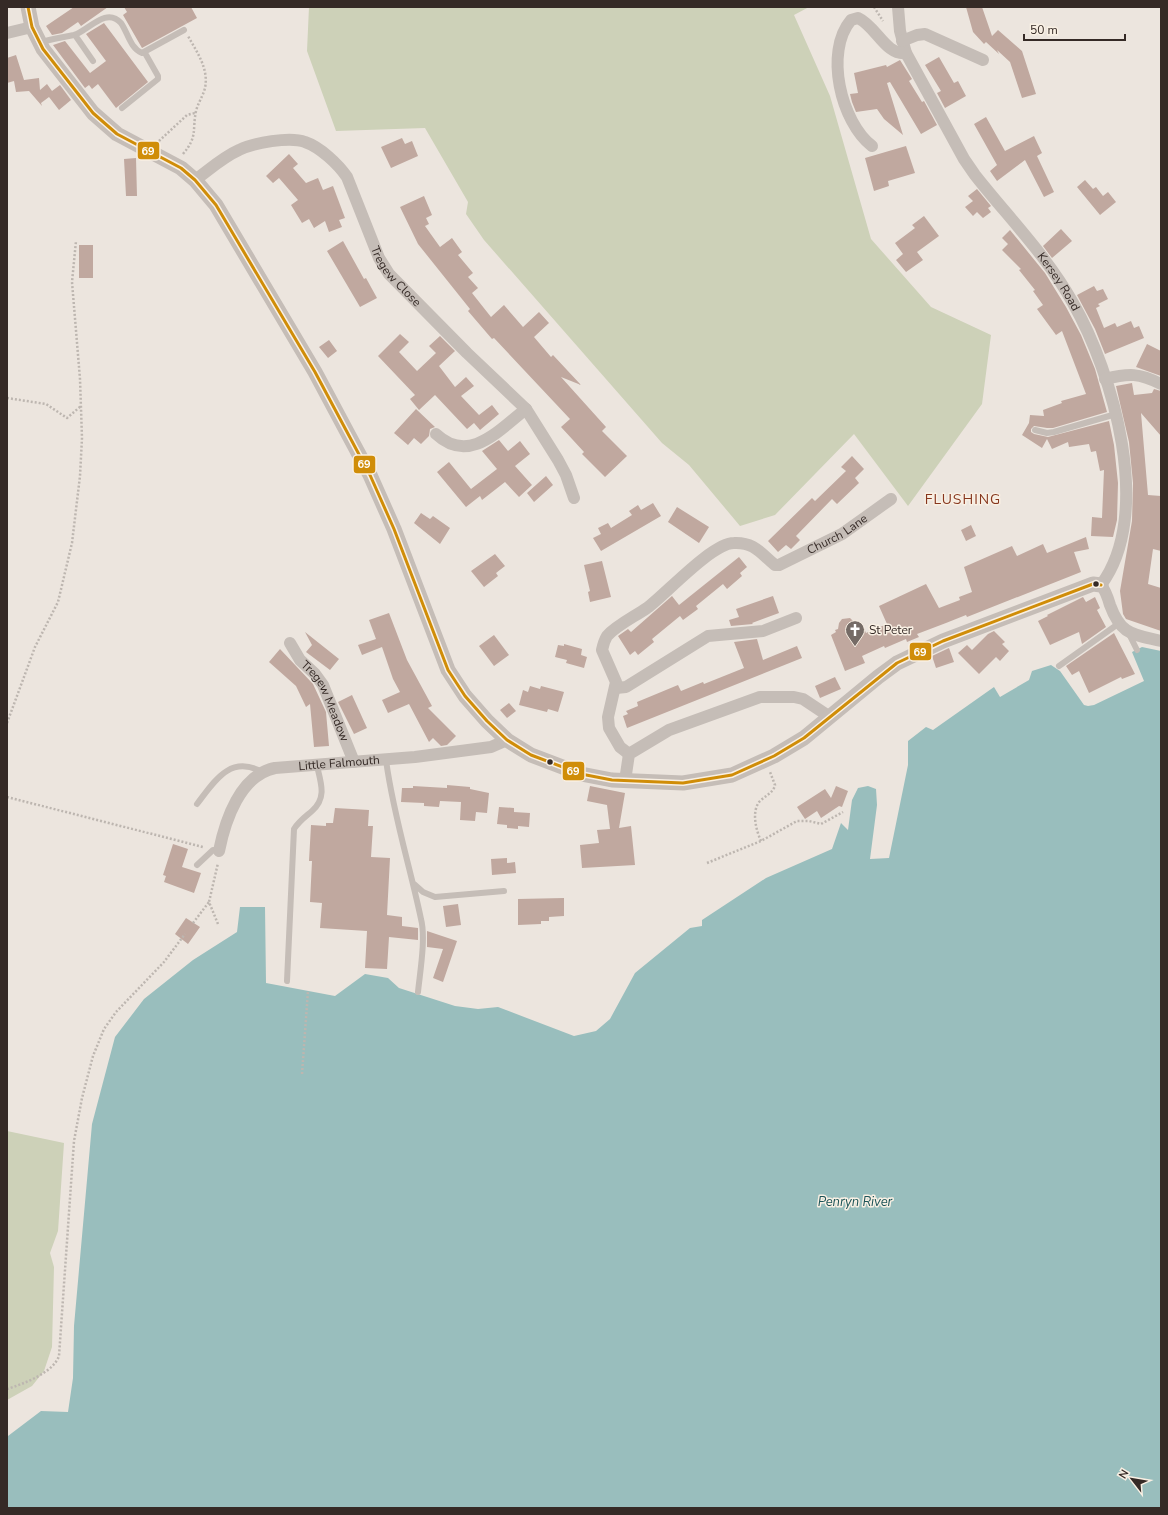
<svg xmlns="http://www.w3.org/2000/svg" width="1168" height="1515" font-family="'Nunito Sans',sans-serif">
<rect width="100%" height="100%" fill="#ece5de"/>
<path fill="#cdd1b8" d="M309,7H809L794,15L830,96L871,239L931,307L991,335L982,404L908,506L854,434L775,515L740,526L689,465L662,443L484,240L466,214L468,202L425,128L336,131L307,51Z
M7,1131L64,1143L58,1231L50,1253L54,1267L52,1347L44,1371L32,1386L7,1400Z"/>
<path fill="#99bebd" d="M1142,647L1161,651V1508H7L8,1436L41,1411L68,1412L73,1378L74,1326L92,1124L115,1037L144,999L193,960L237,932L240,907H265L266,983L335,996L365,974L388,978L399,988L455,1006L478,1009L498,1007L574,1036L596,1031L610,1019L635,973L690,928L702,926V920L766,878L832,849L841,823L848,830L852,800L858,788L868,786L876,789L877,805L870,859L889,858L908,765V741L926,727L933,730L994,687L1000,697L1029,680L1032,671L1051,665L1060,671L1084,705L1088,706L1094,705L1144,681L1132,652Z"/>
<path fill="#c0a89f" d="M74,7H108L81,26L78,22L62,33L52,35L46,26Z
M124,7H191L197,18L142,48L123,15L127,12Z
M966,7H982L992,36L998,30L1022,51L1036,94L1022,98L1010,62L997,50L999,54L986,42L984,44L973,32Z
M104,23L148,82L116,108L98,84L92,89L89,85L85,88L53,45L65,41L90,73L106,61L86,34Z
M16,55L24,80L39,78L40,90L47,84L52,91L60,85L71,100L59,110L49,97L41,103L42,106L29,91L16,92L14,81L7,83V58Z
M939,57L954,83L958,81L966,96L945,108L937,93L941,91L925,65Z
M900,60L912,79L909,81L922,102L924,101L937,125L921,134L890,82L887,83L903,135L884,119L877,109L856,112L852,102L850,94L858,93L854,73L886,65L887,67Z
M986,117L1005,151L1034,136L1042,153L1037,156L1054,192L1044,197L1025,160L997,181L990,171L997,165L974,124Z
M402,138L405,144L412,141L418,156L391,168L381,147Z
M906,146L915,173L888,181L889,186L874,191L865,158Z
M289,154L298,164L293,168L306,183L318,178L323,190L333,186L345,218L339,220L342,227L329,232L325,221L314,228L309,219L302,223L291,205L298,200L279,178L273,183L266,176Z
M136,158L137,196H126L124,159Z
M1085,180L1093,189L1096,187L1103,196L1108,192L1116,202L1100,215L1077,187Z
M977,189L991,206L988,208L991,212L983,218L977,212L973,216L965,207L973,201L968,196Z
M424,196L432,215L426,218L429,224L425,226L440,247L452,238L462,252L458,255L473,273L468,277L478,288L472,293L491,317L504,305L523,327L539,312L549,323L534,337L551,357L553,355L581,385L561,377L606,427L602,431L627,456L605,477L582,454L584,452L561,427L570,419L494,338L492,339L468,311L470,309L418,244L400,207Z
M924,216L939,236L917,252L923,260L906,272L896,260L903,254L895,243L915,228L912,225Z
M1061,229L1072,241L1052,258L1043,246Z
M1010,230L1045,273L1066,307L1081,335L1095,369L1107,412L1053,428H1047L1034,426L1031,429V432L1034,434L1048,437L1109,421L1114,445L1118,483L1117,520L1113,537L1091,536L1092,517L1102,518L1104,470L1100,471L1096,451L1091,452L1089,444L1069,447L1068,442L1052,449L1047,439L1042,448L1022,435L1029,423L1030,415L1044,416L1043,410L1062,403L1061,401L1086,394L1062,331L1056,335L1037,309L1043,305L1033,291L1035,290L1019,270L1021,269L1002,250L1008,244L1002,238Z
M343,241L364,279L366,278L377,298L360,307L327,251Z
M79,245H93V278H79Z
M1094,286L1097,291L1103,289L1108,299L1098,304L1100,306L1096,308L1104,328L1115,323L1117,327L1131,321L1134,328L1139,326L1144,338L1105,354L1095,329L1077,295Z
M400,334L409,342L399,352L417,371L436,353L429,346L440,336L455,351L439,366L455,387L466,377L474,386L461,396L479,415L492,405L499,414L480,430L474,423L467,429L435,395L419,410L410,399L415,395L378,356Z
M329,340L337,351L328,358L319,347Z
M1147,344L1161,351V376L1136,367Z
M1132,383L1134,395L1152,393L1154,389L1161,391V436L1141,413L1148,495L1161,496V551L1153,549L1148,584L1161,588V631L1126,619L1123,614L1120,591L1132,521L1133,483L1129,442L1116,386Z
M416,409L435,427L430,429L429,436L421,444L414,438L408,445L394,433Z
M499,440L508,451L520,441L530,454L515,466L532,485L519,497L505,482L482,500L480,496L466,507L437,472L449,462L471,489L497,469L482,451Z
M852,456L864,469L855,478L859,483L837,504L832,499L796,536L800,540L791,549L786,545L778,552L768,541L812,498L815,501L846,471L841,467Z
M546,476L553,485L534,502L527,493Z
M653,503L661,516L601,551L593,538L601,534L598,528L608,523L611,528L632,515L629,511L638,505L641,510Z
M677,507L709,527L699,543L668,522Z
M421,513L430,519L433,516L450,528L440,544L414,523Z
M971,525L976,536L966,541L961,530Z
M1086,537L1089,549L1074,552L1081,572L967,617L966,615L946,623L917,634L919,637L907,642L906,639L885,648L884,646L862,656L865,663L845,671L831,635L836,632L835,630L838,629L839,623L842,619L850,618L858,626L862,624L866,633L887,624L879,606L926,584L939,608L960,600L959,597L972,592L964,567L1012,546L1017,556L1043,544L1047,553Z
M495,554L505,566L496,573L498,576L484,587L471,571Z
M739,557L747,567L740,573L742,576L727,589L723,584L696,606L698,609L683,620L680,616L652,639L654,642L638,655L635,651L630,655L618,636L628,629L631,632L672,596L679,605Z
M602,561L611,597L590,602L588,592L590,591L584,565Z
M773,596L779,613L752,623L753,624L731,626L729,620L739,617L736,609Z
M1083,597L1086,602L1095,597L1100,608L1097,610L1106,627L1082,644L1079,632L1050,645L1038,621L1048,616L1047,615Z
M389,613L407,660L432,706L428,708L456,736L447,745L441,746L433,738L429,742L409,704L388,713L382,700L400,692L393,679L382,647L362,655L358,645L376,639L369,620Z
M994,631L1005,642L1002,644L1009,651L1000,661L996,657L979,674L958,653L967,645L972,650L988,634Z
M305,632L339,659L330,670L306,652L312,645Z
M1114,633L1135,674L1122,679L1121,677L1089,693L1079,671L1072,675L1066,666Z
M494,635L509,655L494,666L479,646Z
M757,639L763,660L797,646L802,658L627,728L623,716L628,714L626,711L638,706L637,702L678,685L681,691L703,682L704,684L744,668L734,642Z
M564,644L582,649L581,655L587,657L584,668L566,663L567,660L555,657L558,645L564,646Z
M949,648L954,662L936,668L932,656Z
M280,649L313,684L326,712L329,746L314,747L310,704L306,707L296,686L269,662Z
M835,677L841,689L820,698L815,686Z
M530,686L540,689L541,686L564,692L558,712L548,709L547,712L519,705L523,690L528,692Z
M352,695L367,728L354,734L338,702Z
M509,703L516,711L507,718L500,710Z
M447,785L470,787V789L489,793L487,813L476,812L475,821L460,820L461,802L440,801L439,807L424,806V803L401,802L402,788H413V786L447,788Z
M590,786L625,793L619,828L631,826L635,865L582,868L580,845L599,843L597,830L610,829L607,805L587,801Z
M836,786L848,791L842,807L839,806L821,818L817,811L805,819L797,807L825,789L831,798Z
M499,807L514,808V812L530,813L529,827L518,826V829L507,828V825L497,824Z
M335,808L369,810L368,826H373L371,857L390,858L387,915L402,917V926L418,928V940L389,937L387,969L365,968L367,931L320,928L322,903L310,902L312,861H309L311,825L326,826V823H333Z
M173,844L188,849L182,867L201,873L194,893L164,882L166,876L163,875Z
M507,858V863L515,862L516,873L492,875L491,859Z
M564,898V916L549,917V921H541V924L518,925V899Z
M458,904L461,925L446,927L443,906Z
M186,918L200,927L188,944L175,934Z
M427,931L457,941L443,982L433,978L443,949L427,947Z"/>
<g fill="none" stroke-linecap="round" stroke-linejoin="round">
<path stroke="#bdb6b0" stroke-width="2.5" stroke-dasharray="2 2" stroke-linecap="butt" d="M874,7L883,21
M159,141L187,115L195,113
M183,154C198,136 192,131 196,111C198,103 203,96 205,88C209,69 197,52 188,36
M7,398L46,404L67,418L81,406
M7,723L35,647L58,602L72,543L80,476L82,438L80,379L72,282L76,241
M7,797L203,847
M761,841C756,830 751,811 760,801C765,796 771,794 774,788L775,785L770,772
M707,863L761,841L797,821H809L821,824L843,812
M193,923L209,902
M218,924L209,902L218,863
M302,1074L308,991
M7,1389C23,1384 53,1373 59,1356L74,1141L82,1098L93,1056L104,1029L116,1012L164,962L185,934"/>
<path stroke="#c5bdb7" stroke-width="6" d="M75,35L93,61
M41,42C52,39 63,37 74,35C88,31 106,6 121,23C128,33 130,48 142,53L184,30
M122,108L158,79V76L145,53
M1035,430L1047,433L1054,432L1116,414
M1128,632L1137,650
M1059,666L1118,624
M386,760C393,814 410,866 421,919C426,938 420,972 418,992
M197,804C214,782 230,754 262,772
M197,865L213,850L219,851
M414,884L423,892L435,897L504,891
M287,981L294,829C299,821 305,817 312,811C327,798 321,783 317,766"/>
<g stroke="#c5bdb7" stroke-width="12">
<path id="s1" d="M898,7L900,31L906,53L964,159L975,175C1008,217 1047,256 1073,303C1113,373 1154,514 1101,585C1106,591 1108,598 1110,605C1121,635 1132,634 1161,641"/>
<path d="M7,33L32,27"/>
<path d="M902,41L917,35L925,34L983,60"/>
<path d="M872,146C841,122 824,52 851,20L858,18C876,26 886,56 906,53"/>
<path id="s2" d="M195,180C209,170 223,157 239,150C253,143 290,136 305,142C320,147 338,164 347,177L379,258L389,274L467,353L526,409L558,460L566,475L574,498"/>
<path d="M1105,379C1129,373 1139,373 1161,384"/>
<path d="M436,434C469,465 499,430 526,409"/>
<path id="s3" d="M290,643L300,660L315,674L323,685L354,762"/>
<path d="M616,688L626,687L708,636L763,631L796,618"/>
<path id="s4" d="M629,754L620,747L609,728L608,717L616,682L602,650C603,645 604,641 607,636C617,625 634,617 647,608C666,594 712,543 734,543C755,542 761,554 775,565H779L842,534L891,499"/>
<path d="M625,781L629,754L669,730L760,697H794L803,699L830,717"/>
<path id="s5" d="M219,851C225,821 240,775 275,768L415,757L491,747L507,740"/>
</g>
<path stroke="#c5bdb7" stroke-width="15" d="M28,7L32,27L43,49L93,113L117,134L181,168L195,180L216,205L315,372L370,475L394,529L448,670L465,696L487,721L507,740L531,755L581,774L612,780L683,783L732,775L774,756L804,738L878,677L897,663L943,641L1093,584L1101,585"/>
<defs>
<path id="bus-1" d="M28,7L32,27L43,49L93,113L117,134L181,168L195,180L216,205L315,372L370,475L394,529L448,670L465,696L487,721L507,740L531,755L581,774L612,780L683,783L732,775L774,756L804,738L897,663L943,641L1093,584L1101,585"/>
</defs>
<use href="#bus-1" stroke="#f9f0e4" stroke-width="6"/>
<use href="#bus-1" stroke="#d08d08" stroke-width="3"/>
</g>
<defs>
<symbol id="church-pin" viewBox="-11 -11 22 30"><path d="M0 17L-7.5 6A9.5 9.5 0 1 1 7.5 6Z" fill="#756b66" stroke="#f9f0e4"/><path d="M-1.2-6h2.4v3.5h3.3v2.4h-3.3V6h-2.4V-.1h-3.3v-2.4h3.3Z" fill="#fff"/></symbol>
</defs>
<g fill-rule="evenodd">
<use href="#church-pin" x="844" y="619" width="22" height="30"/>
</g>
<g fill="#352a26" stroke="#f9f0e4" stroke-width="1.5">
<circle cx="1096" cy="584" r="3.5"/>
<circle cx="550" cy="762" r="3.5"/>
</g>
<g text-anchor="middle" stroke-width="3" stroke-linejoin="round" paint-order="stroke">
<g font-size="12" fill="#352a26" stroke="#f9f0e4">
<text dy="4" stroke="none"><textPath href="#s2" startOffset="288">Tregew Close</textPath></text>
<text dy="4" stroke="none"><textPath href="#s1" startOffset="323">Kersey Road</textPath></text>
<text dy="4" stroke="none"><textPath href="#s4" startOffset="407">Church Lane</textPath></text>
<text dy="4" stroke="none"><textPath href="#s3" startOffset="69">Tregew Meadow</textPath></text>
<text dy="4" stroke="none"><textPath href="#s5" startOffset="170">Little Falmouth</textPath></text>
</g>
<g font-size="12" fill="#352a26" stroke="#f9f0e4" text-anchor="start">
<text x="869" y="634">St Peter</text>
</g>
<g font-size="13" font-style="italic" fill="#1b5357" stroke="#f9f0e4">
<text x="855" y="1206">Penryn River</text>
</g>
<g font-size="14" letter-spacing="1" fill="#86361d" stroke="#f9f0e4">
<text x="963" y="504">FLUSHING</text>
</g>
</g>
<g stroke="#f9f0e4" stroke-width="1.5">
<rect x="137" y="141" width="23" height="19" rx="4" fill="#d08d08"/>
<rect x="353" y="455" width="23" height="19" rx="4" fill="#d08d08"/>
<rect x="909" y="642" width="23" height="19" rx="4" fill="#d08d08"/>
<rect x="562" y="761" width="23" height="20" rx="4" fill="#d08d08"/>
</g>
<g font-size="11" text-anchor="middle" font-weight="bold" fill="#fff">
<text x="148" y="155">69</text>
<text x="364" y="468">69</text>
<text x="920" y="656">69</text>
<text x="573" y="775">69</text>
</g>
<rect width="1168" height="1515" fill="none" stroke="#352a26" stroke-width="16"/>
<g transform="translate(1132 1479) rotate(301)" stroke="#f9f0e4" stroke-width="3" paint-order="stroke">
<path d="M0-3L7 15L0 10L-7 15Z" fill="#352a26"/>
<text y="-6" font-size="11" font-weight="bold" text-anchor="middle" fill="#352a26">N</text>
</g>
<path d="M1024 34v6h101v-6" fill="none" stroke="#352a26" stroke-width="2"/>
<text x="1030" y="34" font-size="12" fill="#352a26" stroke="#f9f0e4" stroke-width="3" paint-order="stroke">50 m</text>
</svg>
